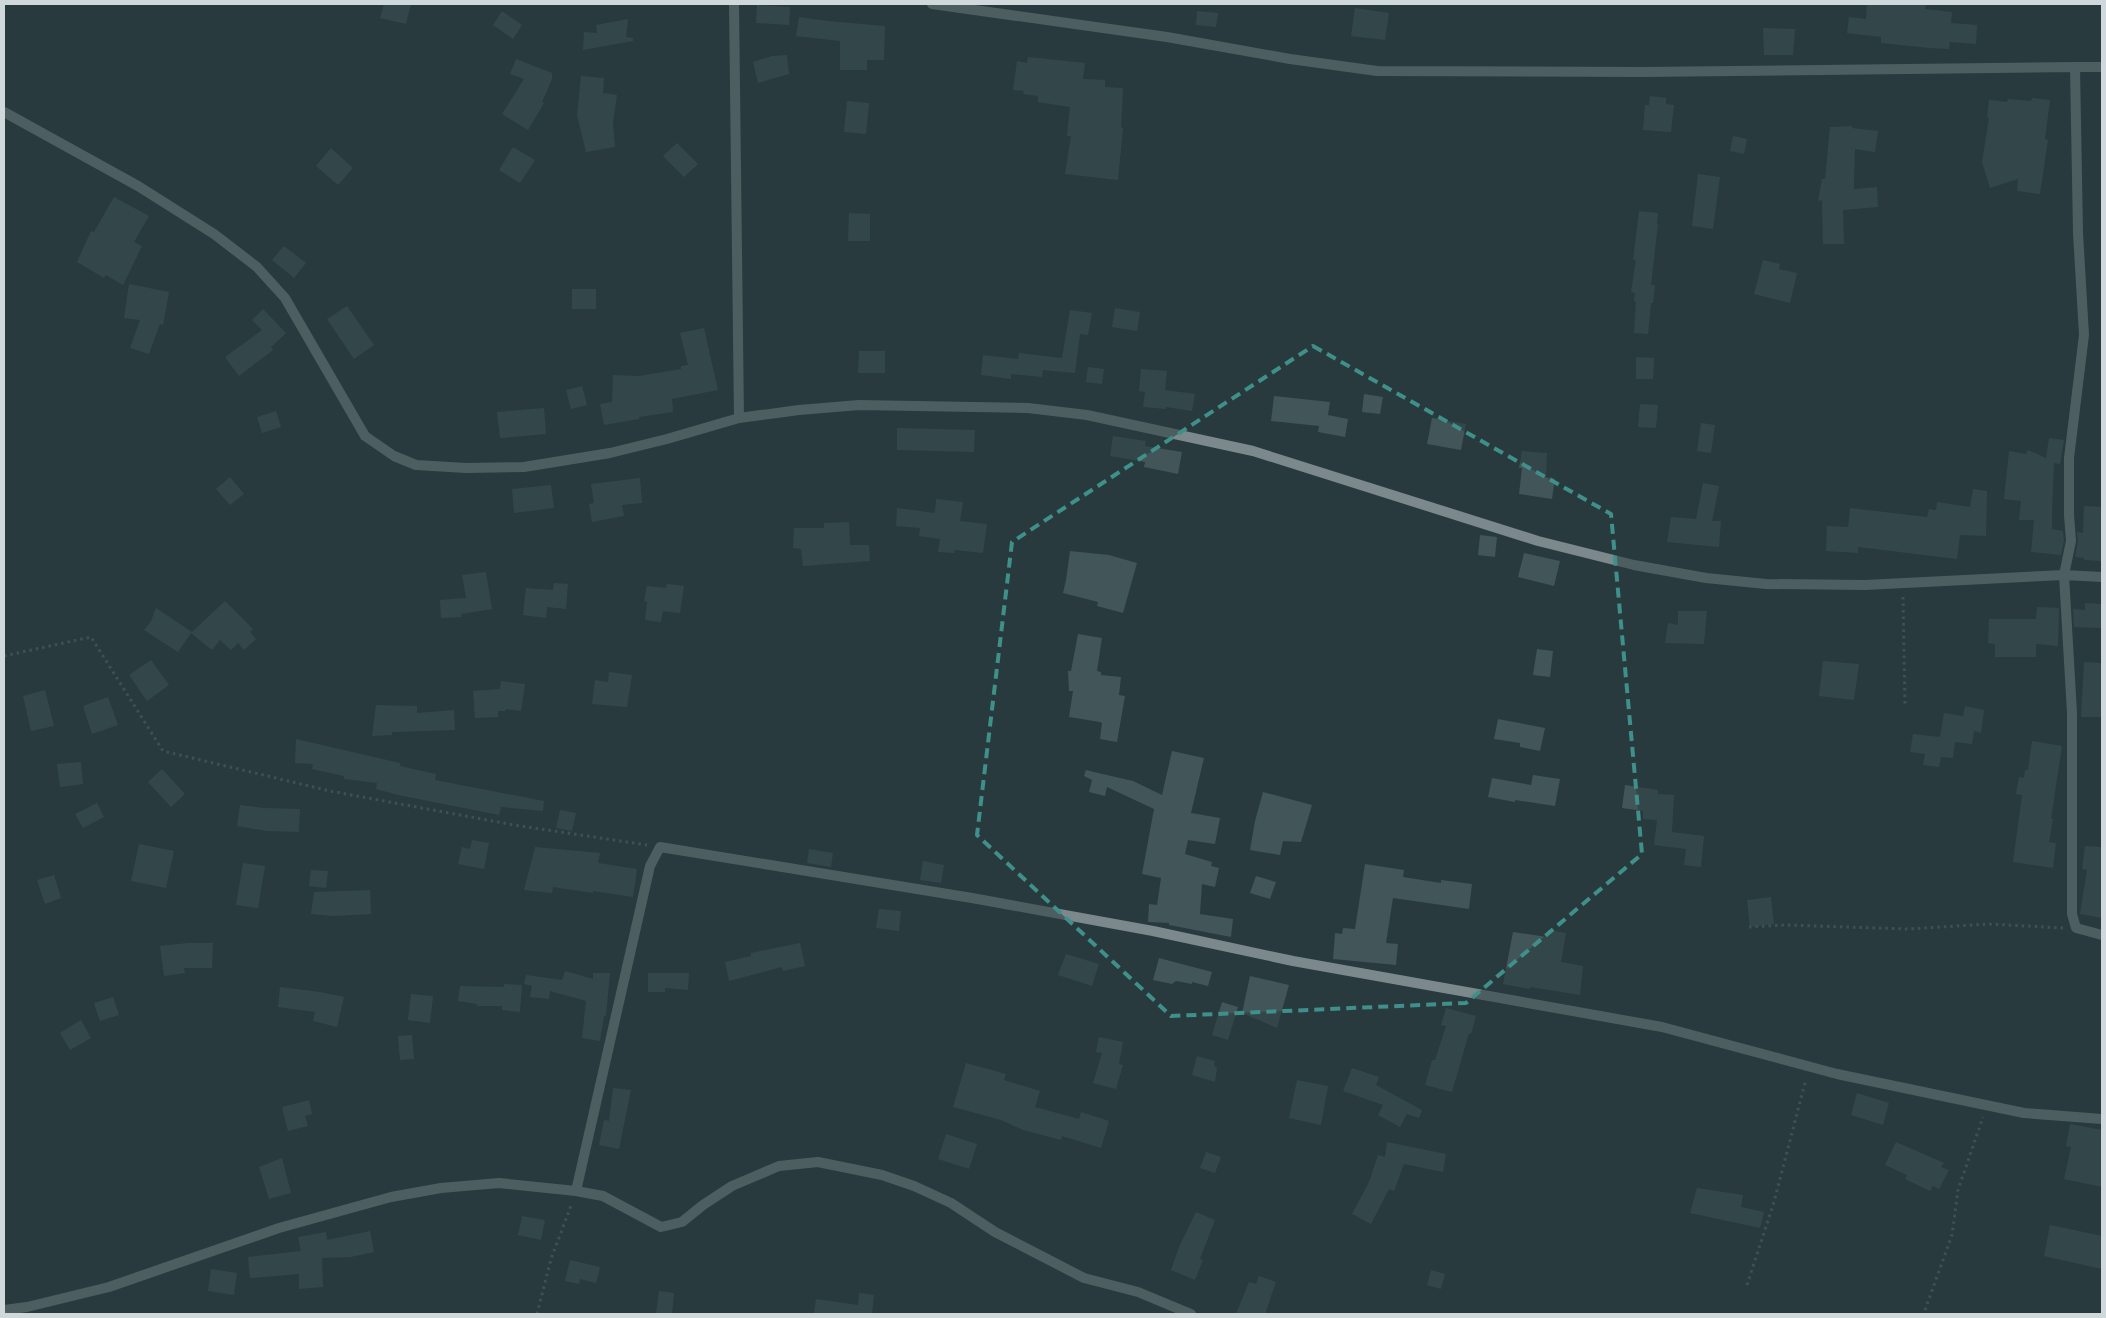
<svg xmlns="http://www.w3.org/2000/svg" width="2106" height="1318" font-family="Barlow,sans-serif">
<rect width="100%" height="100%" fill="#283a3e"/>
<path fill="#425559" d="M384,4H411L406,24L380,18Z
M1867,4H1926L1925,9L1952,12L1951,23L1977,25L1976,44L1950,42L1949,49L1929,48L1881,43V37L1847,33L1849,17L1866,19Z
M757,5L790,7L789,25L756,23Z
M1355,8L1389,13L1385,40L1351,36Z
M502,11L522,25L513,39L493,25Z
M1197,11L1218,13L1216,27L1196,25Z
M799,17L827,21L885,26L884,60H867V70H840V41L796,36Z
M628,19L626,37L633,38V41L583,50L584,32L597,33L596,25Z
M1763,28L1795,29L1793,55H1764Z
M787,55L789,74L758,83L753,62L772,56Z
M1028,57L1085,63L1083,79L1105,80V87L1123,88L1121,127L1123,128L1118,180L1065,174L1071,136H1067L1070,107L1038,102V96L1023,94L1024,91L1013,90L1017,61L1027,63Z
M516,59L552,73V79L542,102L544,103L528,130L502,114L524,79L510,74Z
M581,76L604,78L603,93L617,95L613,123L615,147L586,152L577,115Z
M1650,96L1666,98V104L1674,105L1671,132L1643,130L1645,105H1649Z
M2032,98L2050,100L2045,139L2048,140L2040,194L2017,191L2018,179L1990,188L1982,162L1989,118H1987L1989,100L2007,102L2008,99L2031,101Z
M847,101L869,103L866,134L844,132Z
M1852,126V128L1878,131L1875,152L1855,149L1854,183V189L1877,187L1878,207L1843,210L1844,244H1823L1822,200L1818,201L1822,179H1825L1830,127Z
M1733,136L1747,139L1744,154L1730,151Z
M677,143L698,164L684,177L663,156Z
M513,147L535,160L520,183L499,170Z
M331,148L353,168L338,185L316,166Z
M1698,174L1720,177L1713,229L1692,226Z
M114,197L149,216L134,242L142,246L123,285L106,275L104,278L77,262L91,231L94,232Z
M1639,211L1658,213L1657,224H1658L1651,285H1655L1653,303H1651L1648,334L1634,333L1636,302L1634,301L1635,293L1631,292L1636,260H1633Z
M849,213L870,214V241H848Z
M284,246L306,263L294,278L272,260Z
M1763,260L1780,264L1779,269L1797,273L1790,303L1754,294Z
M129,284L169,292L163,325L160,324L149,354L130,348L140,320L124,318Z
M572,289H596V309H572Z
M347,306L374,345L354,359L327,319Z
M1115,308L1140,312L1137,331L1112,327Z
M263,309L286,333L271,347L273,350L239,376L225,357L262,330L252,320Z
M1070,310L1092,313L1088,335L1080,334L1075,373L1043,370L1042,377L1011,374V379L981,375L983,355L1018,359L1019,353L1062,358Z
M704,328L718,390L672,399L673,412L639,417V419L604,425L600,404L612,402L613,375L639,376L681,369V366L688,365L680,333Z
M859,351H885V373H858Z
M1636,357L1654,358L1653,379H1636Z
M1088,367L1104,369L1102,384L1086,382Z
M1141,369L1167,371L1165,390L1195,394L1192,411L1166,407V409L1143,407L1145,392L1139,391Z
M582,386L587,405L571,409L566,390Z
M1364,394L1383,397L1380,414L1362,412Z
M1274,396L1330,402L1328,415L1348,419L1345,437L1318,432L1319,426L1271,421Z
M1640,404L1658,405L1656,428L1638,427Z
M544,408L546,434L500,438L497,412Z
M276,411L281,427L262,433L257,417Z
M1432,418L1466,424L1461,450L1427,444Z
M1701,423L1715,425L1711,453L1697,451Z
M897,428L975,430L974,452L897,450Z
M1113,436L1146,441L1145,446L1182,452L1178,474L1144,467L1145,462L1110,456Z
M2049,438L2064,440L2060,464L2054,463L2052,512V529L2063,531L2064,541L2061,555L2031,552L2034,520H2019L2021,501L2004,499L2009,451L2026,454L2028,450L2046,458Z
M1522,451L1547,453L1546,477L1555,478L1552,499L1519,494L1522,468H1519Z
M230,477L244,494L230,505L216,489Z
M640,478L642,503L622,505L624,516L592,522L589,504L594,503L591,484Z
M1703,483L1719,486L1712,521H1721L1719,547L1667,542L1671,517L1696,519Z
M551,485L554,508L514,513L512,489Z
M1973,489L1987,491L1986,536L1960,535L1957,559L1858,547V553L1826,551L1827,526L1848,527L1850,508L1927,517L1929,509L1936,510L1937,502L1970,507Z
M936,499L963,502L960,521L987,524L983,553L955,550L954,553L938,552L940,539L919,536L920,528L896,526L897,508L935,513Z
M2084,506L2102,507V561L2084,560V558L2075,557L2078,542L2077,532L2083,533Z
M849,522L850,545H869L870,561L803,566L801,549L793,548L794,528H824V523Z
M1480,535L1497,537L1495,557L1478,555Z
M1070,551L1109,555L1137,563L1123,613L1097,606L1098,602L1063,593L1066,580Z
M1524,553L1560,561L1554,586L1518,577Z
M486,572L492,609L461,614L462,617L441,618L440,600L466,598L462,575Z
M554,583L568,584L566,609L547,607L546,618L523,615L526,588L553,590Z
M667,584L684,586L680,613L663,611L661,622L645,620L647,602L644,601L647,586L666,588Z
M225,601L253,629L250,632L256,639L244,650L238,643L231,650L220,640L212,650L191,633L178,652L144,630L151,621L156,608L192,632Z
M2085,603L2102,604V628L2074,627L2073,609L2085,610Z
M2037,607L2059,608L2058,646L2036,644V657H1995V644L1988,643L1989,619H2036Z
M1678,611H1707L1704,644L1665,643L1668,623L1678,625Z
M1078,634L1102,638L1097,671L1101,672V675L1121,677L1119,695L1125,696L1117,742L1100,739L1102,723L1100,722L1069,717L1073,691H1069L1068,671H1071Z
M1537,649L1553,651L1550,677L1533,675Z
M151,660L169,685L147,701L129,675Z
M1823,661L1859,664L1854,700L1819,696Z
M2084,662L2102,663V717H2081Z
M609,672L632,675L627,707L592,704L595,680L608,682Z
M501,681L525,684L521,711L506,709L505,711H498V717L475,718L473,691L500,689Z
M45,690L54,726L31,731L23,696Z
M108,697L118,725L92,734L83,706Z
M376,705L417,706V713L454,710L455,730L392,732V735L372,736Z
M1965,706L1984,710L1981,733L1974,731L1972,744L1955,742L1953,758L1941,757L1939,767L1923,765L1925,754L1910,752L1913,734L1940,737L1944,713L1963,716Z
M1498,719L1545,728L1540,751L1520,747V743L1494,739Z
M296,739L400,763V766L436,774L435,780L544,801L543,811L501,807L499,815L398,795L376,789L377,783L344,779V776L312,769L313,764L295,763Z
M2032,741L2062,746L2051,819H2053L2049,842L2056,843L2053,868L2013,862L2022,795L2016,794L2019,777L2024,778L2025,770H2028Z
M1172,751L1204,758L1191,813L1220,818L1215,844L1188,840L1185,854L1212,862L1211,866L1219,868L1215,887L1202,884L1200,914L1233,919L1231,937L1169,925V923L1148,922L1149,904L1157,905L1161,878L1142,874L1154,809L1107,787L1105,796L1089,792L1092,780L1084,776L1086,770L1094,772L1133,781L1162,795Z
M81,762L83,784L60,787L57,764Z
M162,769L185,794L171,807L148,782Z
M1533,775L1560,779L1555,806L1515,800V802L1488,797L1492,778L1531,785Z
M1625,785L1658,790V794L1674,795L1672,832L1704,836L1701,867L1684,865L1686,849L1654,845L1657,820L1643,819V811L1622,808Z
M1263,792L1312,805L1301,842L1283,841L1280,855L1250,850L1255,821Z
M97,803L104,817L83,828L75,814Z
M240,805L264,808L300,809L299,832L267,831L237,826Z
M560,810L576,813L572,831L556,828Z
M472,840L489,843L484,869L458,864L462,847L470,849Z
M139,844L174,851L166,888L131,881Z
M2085,846L2102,847V918L2080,914L2087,870L2082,869Z
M535,847L600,853L598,863L637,869L633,897L593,891V893L553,887L552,893L524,890Z
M809,849L833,853L831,867L807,863Z
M923,861L944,865L941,883L920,880Z
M243,863L265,866L258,908L236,905Z
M1365,864L1404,870L1403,877L1441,883V880L1472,884L1469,909L1393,898L1386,943L1398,944L1396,965L1333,959L1335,933L1342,934L1343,928L1355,929Z
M311,870L328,871L326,888L309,886Z
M54,875L61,898L45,904L37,880Z
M1256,876L1276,882L1270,899L1250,893Z
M370,890L371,914L333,916L311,914L314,892Z
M1771,897L1774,924L1750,927L1747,900Z
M879,909L901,911L899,931L876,928Z
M1548,930L1566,933L1561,962L1583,966L1580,995L1530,987V989L1503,984L1513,932L1547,937Z
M188,943H213L212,968H184L185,973L164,976L160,946Z
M800,943L805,966L783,971L782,967L729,981L725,962L751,956V953Z
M1066,954L1099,964L1092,986L1058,975Z
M1159,958L1212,972L1208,986L1192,982V984L1176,981L1172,984L1153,980Z
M565,971L593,979V973H610L606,1016H604L600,1041L582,1038L586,1001L550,991L549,999L530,997L532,986L524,984L526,975L562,980Z
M648,973H689L688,990L665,988V992H648Z
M1250,976L1289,985L1277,1028L1242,1013Z
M504,984L522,985L520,1012L502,1010V1006H477V1004L458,1001L460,986L504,987Z
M280,987L320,992L344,997L337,1027L313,1021L315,1012L278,1007Z
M411,994L433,996L430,1023L408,1020Z
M113,997L119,1015L100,1021L94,1003Z
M1222,1002L1238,1007L1228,1040L1212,1035Z
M1446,1008L1476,1016L1471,1034L1469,1033L1452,1092L1425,1085L1432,1060H1435L1446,1026L1441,1025Z
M81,1020L91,1038L70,1050L60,1033Z
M412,1035L414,1059L400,1060L398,1036Z
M1099,1037L1123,1042L1119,1064L1123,1065L1116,1089L1093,1083L1102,1053L1096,1052Z
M1197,1056L1215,1061L1214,1065L1217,1068L1215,1082L1192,1075Z
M966,1063L1006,1074L1004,1080L1040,1091L1035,1107L1079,1119L1081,1112L1109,1121L1101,1148L1062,1136L1061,1140L1023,1130L1001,1120L953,1107Z
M1352,1068L1379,1077L1376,1085L1422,1110L1419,1118L1407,1114L1400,1127L1378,1115L1383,1105L1343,1091Z
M1297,1080L1328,1086L1321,1125L1289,1118Z
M613,1088L631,1090L619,1149L599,1145L604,1120L609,1121Z
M1857,1093L1889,1103L1883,1125L1851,1115Z
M309,1100L312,1114L305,1116L308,1126L288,1131L282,1107Z
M2070,1124L2102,1130V1187L2064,1179L2071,1147L2066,1146Z
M946,1134L977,1144L969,1169L938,1159Z
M1387,1142L1446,1154L1443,1172L1404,1164L1394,1191L1389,1189L1371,1224L1352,1214L1369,1182L1378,1155L1385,1157Z
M1896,1142L1944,1163L1941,1167L1949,1170L1939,1189L1933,1186L1930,1191L1905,1179L1907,1175L1885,1165Z
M1206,1152L1221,1157L1215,1173L1200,1168Z
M282,1158L291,1193L269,1199L259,1167Z
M1697,1188L1743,1195L1741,1207L1764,1212L1760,1228L1690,1213Z
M1196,1212L1215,1220L1200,1259L1203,1260L1195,1280L1171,1270L1179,1247Z
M522,1216L545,1220L541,1240L518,1235Z
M2050,1225L2102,1236V1269L2044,1256Z
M370,1231L374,1252L351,1257L322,1258L323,1287L299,1289V1274L250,1278L248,1257L301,1251L298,1237L326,1232L327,1240Z
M570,1260L600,1267L596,1283L580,1279L579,1284L565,1281Z
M211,1269L237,1273L234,1295L208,1291Z
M1431,1270L1445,1274L1441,1289L1427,1285Z
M1259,1276L1276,1282L1265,1314H1236L1249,1282L1256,1284Z
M659,1291L674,1293L672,1314H656Z
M859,1293L874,1295L872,1314H814L816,1299L858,1305Z"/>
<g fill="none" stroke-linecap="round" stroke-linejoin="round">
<path stroke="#5c6c6f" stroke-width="3" stroke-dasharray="2.5 4" stroke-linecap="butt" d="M1903,597L1905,706
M4,656L91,637L163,751L330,791L514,825L647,845
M1749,927L1786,925L1908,929L1989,924L2063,928
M1747,1285L1774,1202L1806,1079
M1925,1310L1952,1235L1958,1190L1983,1117
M537,1314L551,1259L572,1203"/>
<path stroke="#7b898d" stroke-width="10" d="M734,4L739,418
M932,4L1167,37L1290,59L1377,71L1643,72L2075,67
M2102,67H2075L2078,233L2084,335L2069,458V515L2071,541L2064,575L2072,713V914L2076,928L2102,935
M4,112L138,186L214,234L257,267L285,298L365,436L394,456L416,465L466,468L524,467L610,453L667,439L739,418L799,410L859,405L1028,408L1087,415L1253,451L1538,541L1634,565L1706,578L1766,584L1865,585L2064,575L2102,577
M576,1191L650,866L660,847L972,898L1153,931L1293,961L1662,1027L1837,1074L2024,1113L2102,1119
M4,1310L27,1307L109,1287L279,1228L391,1197L441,1188L499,1183L576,1191L603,1196L661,1227L682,1222L703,1205L732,1186L779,1166L818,1162L882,1175L914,1186L951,1203L995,1232L1084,1278L1138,1292L1191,1314"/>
</g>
<path d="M0 0H2106V1318H0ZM1313,346L1611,514L1642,854L1466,1003L1171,1016L977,835L1012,542Z" fill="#283a3e" fill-opacity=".55" fill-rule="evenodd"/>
<path fill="none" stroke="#3f8f8a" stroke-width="4" stroke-dasharray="10 6" stroke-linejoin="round" d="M1313,346L1611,514L1642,854L1466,1003L1171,1016L977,835L1012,542Z"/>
<rect width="2106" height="1318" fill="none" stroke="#cfd9dc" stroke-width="10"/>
</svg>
